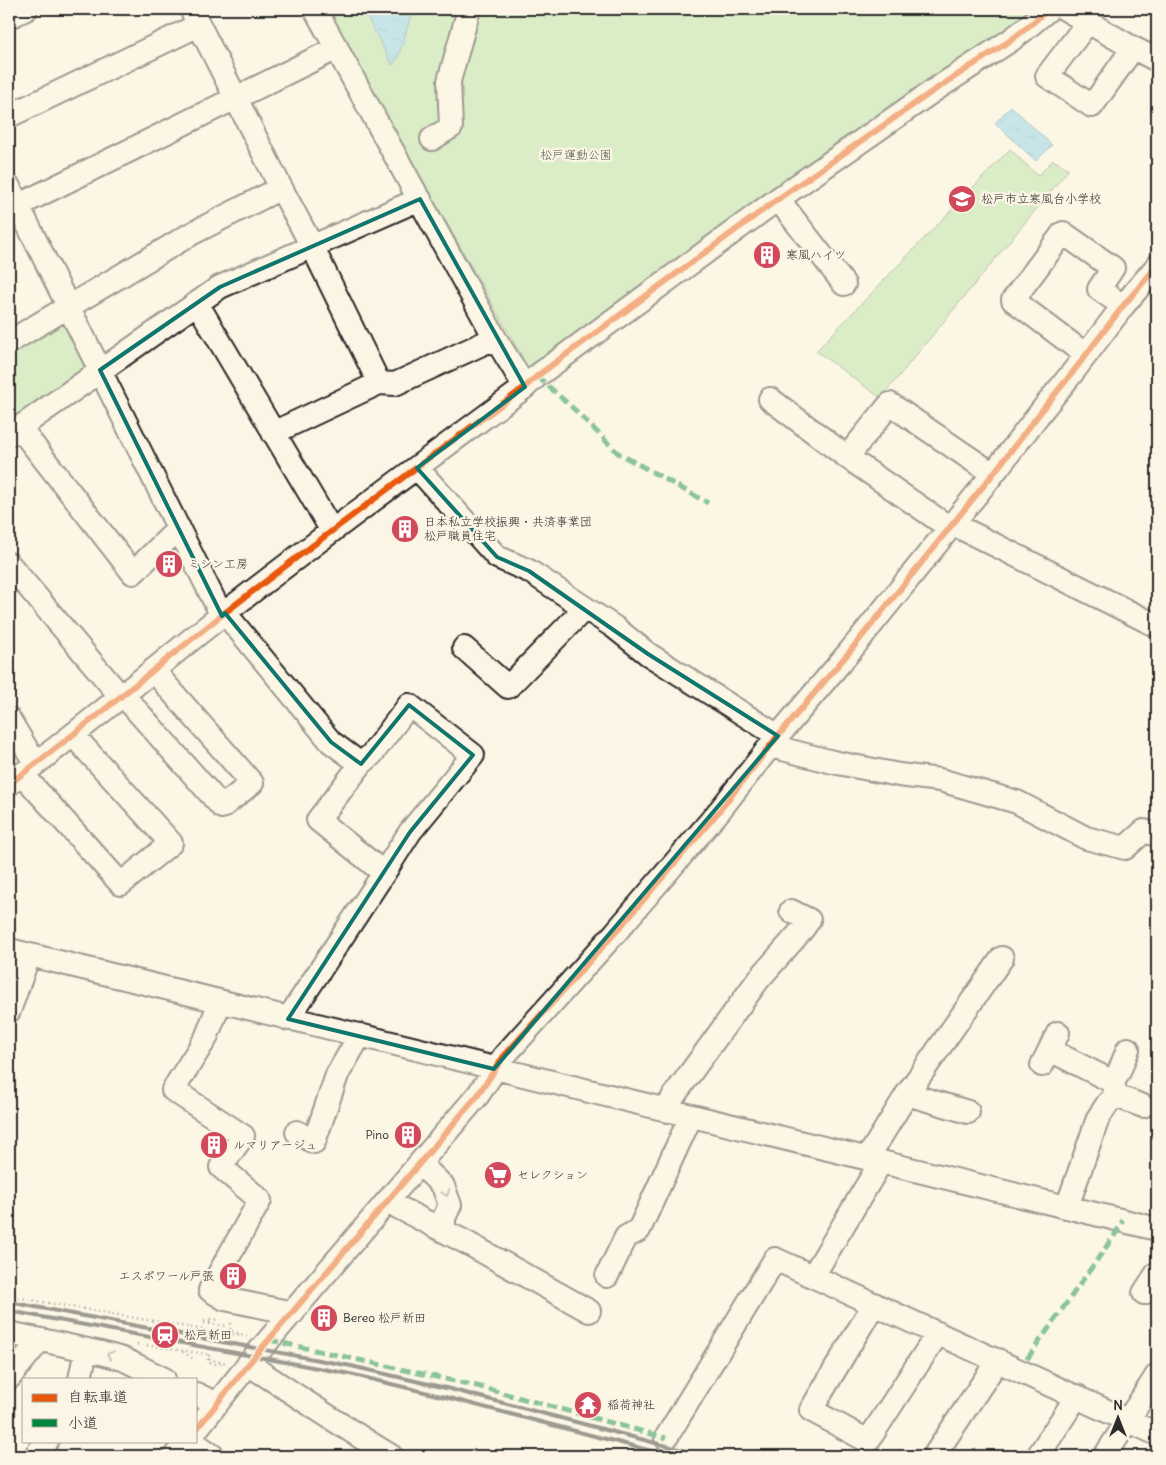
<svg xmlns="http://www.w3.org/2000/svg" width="1166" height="1465" font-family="Delius,'Klee One',sans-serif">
<defs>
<pattern id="water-ripples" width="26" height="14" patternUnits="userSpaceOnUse" patternTransform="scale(1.25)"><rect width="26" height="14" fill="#87cee8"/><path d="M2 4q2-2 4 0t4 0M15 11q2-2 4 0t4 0" fill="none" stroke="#75b1c7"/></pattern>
</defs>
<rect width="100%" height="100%" fill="#fcf5e5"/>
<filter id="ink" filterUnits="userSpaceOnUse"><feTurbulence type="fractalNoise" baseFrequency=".02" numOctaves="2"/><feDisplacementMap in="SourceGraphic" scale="10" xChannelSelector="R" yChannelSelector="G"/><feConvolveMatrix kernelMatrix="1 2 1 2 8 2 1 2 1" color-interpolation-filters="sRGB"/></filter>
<g filter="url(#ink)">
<path fill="#b1e2a2" stroke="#6e8666" d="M326,9H1038L528,367Z
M1010,149L1038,176L1053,160L1069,169L881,398L816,351Z
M56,320L67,323L87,365L84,373L9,426V348Z"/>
<path fill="url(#water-ripples)" stroke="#628d9c" d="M363,9H413L398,58L392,65Z
M1011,106L1052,145L1036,161L995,123Z"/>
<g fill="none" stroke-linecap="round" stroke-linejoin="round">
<defs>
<path id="minor" d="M191,9L281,188L312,246L379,383
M315,9L495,338L525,387
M1065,9L1133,48L1157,60
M9,17L26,9
M1088,22L1047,76L1092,106L1133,48
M9,116L199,25
M432,139L451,127L449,81L469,9
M9,187L222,616
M778,199L844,284
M9,210L337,48
M197,303L332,531
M9,342L191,234L281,188
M1086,355L1013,300L1063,233L1113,268L1099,289L1123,306
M770,399L847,457L950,528
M19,427L133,573L179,528
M273,433L379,383L395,384L495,338
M9,435L220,287L420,199
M847,457L890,404L993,474
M417,468L497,557L529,571L614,627L648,654L778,736
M953,524L1157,626
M9,564L121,697
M225,613L331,742L361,764L318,820L384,873L410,832L473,755L409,705L372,754L361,764
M464,648L508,687L585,608
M123,695L222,807L252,783L153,670
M9,719L35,763
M771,746L833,762L899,775L940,780L1017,802L1086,838L1125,848L1144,831L1157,835
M22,774L121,884L171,843L73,735
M9,784C82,730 151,671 222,615C322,537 424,462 525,387L537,376L778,199L933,91L1011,40L1024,30L1049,9
M9,950L1157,1229
M220,1002L206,1038L173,1090L243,1136L221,1167L260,1200L210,1290L225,1299L293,1313
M9,1011L29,955
M288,1019L384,873
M1050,1050L1113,1082L1116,1096L1108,1103L1098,1118L1067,1207
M1042,1065L1058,1033
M1113,1082L1119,1072L1128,1049
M907,1094L968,1112
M1116,1096L1143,1106
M668,1111L673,1097L758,980L802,930L809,920L791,911
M297,1132L314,1142L337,1075L360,1035
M867,1159L907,1094L1002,958
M420,1164L443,1186L450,1205L444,1218V1231
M388,1202L469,1244L589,1311
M607,1276L626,1237L639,1230L691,1116
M813,1276L881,1162
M1144,1293L1157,1273
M874,1304L811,1410L868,1441L938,1333
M9,1333L101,1353L123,1359L164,1379
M248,1364C296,1395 343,1427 391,1456
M9,1378L40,1340
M80,1379L86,1350
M196,1394L217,1404
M196,1430L255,1356L478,1095L504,1056L615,933L720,810L778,736L851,650L993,474L1043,409L1073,372L1123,306L1157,266
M666,1438L775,1259L1157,1434
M192,1441L213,1456
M35,1456L47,1441
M175,1456L187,1441
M934,1456L998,1360
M1038,1456L1077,1396
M1105,1456L1157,1375"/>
</defs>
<use href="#minor" stroke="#2b2b2b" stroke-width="26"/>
<path stroke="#2b2b2b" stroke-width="2.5" stroke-dasharray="1 4" stroke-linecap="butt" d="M9,1296L227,1334
M204,1321L210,1322
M204,1323L227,1326
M210,1324V1319L216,1320
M232,1331L247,1336
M232,1331L231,1334L242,1335
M229,1334L231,1323
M137,1344L207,1354
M183,1352L192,1358
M209,1355L208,1359L226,1363
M208,1359V1362L216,1364L221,1363"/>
<use href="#minor" stroke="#fcf5e5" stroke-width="22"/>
<path stroke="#2b2b2b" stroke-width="4" d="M9,1302L351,1366L450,1389L705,1456
M9,1311L350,1374L449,1398L671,1456"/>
<path stroke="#00873e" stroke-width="5" stroke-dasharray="10 5" stroke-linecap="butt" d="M537,376L575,410L618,453L708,503
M269,1340L477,1386L666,1438
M1027,1359L1116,1233L1123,1220"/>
<defs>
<path id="cycleway" d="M9,784C82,730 151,671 222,615C322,537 424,462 525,387L537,376L778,199L933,91L1011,40L1024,30L1049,9
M196,1430L255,1356L478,1095L504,1056L615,933L720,810L778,736L851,650L993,474L1043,409L1073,372L1123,306L1157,266"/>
</defs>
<use href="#cycleway" stroke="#fcf5e5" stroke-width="9"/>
<use href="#cycleway" stroke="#e8590c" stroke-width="6"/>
</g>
<defs><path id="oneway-chevron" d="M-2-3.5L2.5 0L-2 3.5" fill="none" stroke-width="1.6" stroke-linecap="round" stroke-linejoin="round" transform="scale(1.25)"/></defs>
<g stroke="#949088">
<use href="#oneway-chevron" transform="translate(446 1193) rotate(70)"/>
<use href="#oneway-chevron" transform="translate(110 1355) rotate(-164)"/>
</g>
</g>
<path d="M0 0H1166V1465H0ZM420,199L525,387L417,468L497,557L529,571L648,654L778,736L494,1069L288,1019L410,832L473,755L409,705L361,764L331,742L225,613L222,616L100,370L220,287Z" fill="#fcf5e5" fill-opacity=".55" fill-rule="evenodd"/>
<path fill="none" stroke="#0f766e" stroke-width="4" stroke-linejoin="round" d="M420,199L525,387L417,468L497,557L529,571L648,654L778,736L494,1069L288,1019L410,832L473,755L409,705L361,764L331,742L225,613L222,616L100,370L220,287Z"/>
<defs>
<symbol id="school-disc" viewBox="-11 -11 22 22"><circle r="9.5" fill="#d1495b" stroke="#fcf5e5"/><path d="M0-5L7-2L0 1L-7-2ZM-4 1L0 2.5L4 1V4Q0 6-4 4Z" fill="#fff"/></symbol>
<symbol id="building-disc" viewBox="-11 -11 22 22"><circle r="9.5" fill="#d1495b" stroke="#fcf5e5"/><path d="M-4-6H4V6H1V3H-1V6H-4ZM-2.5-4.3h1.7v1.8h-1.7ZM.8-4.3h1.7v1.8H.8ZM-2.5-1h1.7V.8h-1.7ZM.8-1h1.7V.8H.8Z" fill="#fff"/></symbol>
<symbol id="supermarket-disc" viewBox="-11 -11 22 22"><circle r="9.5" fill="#d1495b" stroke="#fcf5e5"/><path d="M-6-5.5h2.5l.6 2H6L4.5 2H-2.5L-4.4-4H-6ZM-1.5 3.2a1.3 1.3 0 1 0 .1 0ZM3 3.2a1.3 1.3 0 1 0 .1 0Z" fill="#fff"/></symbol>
<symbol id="station-disc" viewBox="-11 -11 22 22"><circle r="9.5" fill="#d1495b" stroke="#fcf5e5"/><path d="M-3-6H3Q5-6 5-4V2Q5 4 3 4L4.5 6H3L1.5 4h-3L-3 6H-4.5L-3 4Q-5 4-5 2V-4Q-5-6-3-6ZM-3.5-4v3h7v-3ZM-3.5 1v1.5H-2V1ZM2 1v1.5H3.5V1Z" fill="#fff"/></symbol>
<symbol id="temple-disc" viewBox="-11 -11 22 22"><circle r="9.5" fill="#d1495b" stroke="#fcf5e5"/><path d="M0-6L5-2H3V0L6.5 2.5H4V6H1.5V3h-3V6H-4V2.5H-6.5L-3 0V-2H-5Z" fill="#fff"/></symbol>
</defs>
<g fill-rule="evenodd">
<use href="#school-disc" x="946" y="183" width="32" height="32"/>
<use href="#building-disc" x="751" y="239" width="32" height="32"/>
<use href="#building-disc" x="389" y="513" width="32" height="32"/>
<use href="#building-disc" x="153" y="548" width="32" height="32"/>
<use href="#building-disc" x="392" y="1119" width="32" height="32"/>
<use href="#building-disc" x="198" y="1129" width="32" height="32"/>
<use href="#supermarket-disc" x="482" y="1159" width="32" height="32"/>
<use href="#building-disc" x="217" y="1260" width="32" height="32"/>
<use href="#building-disc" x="308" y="1302" width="32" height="32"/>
<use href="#station-disc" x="149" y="1319" width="32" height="32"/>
<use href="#temple-disc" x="572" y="1389" width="32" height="32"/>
</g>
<g text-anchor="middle" stroke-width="4.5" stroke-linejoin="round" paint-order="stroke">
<g font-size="12" fill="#4c5949" stroke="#fcf5e5">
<text x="576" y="159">松戸運動公園</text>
</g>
<g font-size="12" fill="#2b2b2b" stroke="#fcf5e5" text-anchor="start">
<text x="981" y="203">松戸市立寒風台小学校</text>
<text x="786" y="259">寒風ハイツ</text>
<text x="424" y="526">日本私立学校振興・共済事業団<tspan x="424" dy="14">松戸職員住宅</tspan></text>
<text x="188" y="568">ミシン工房</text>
<text x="389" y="1139" text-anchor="end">Pino</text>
<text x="233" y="1149">ルマリアージュ</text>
<text x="517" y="1179">セレクション</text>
<text x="214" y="1280" text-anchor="end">エスポワール戸張</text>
<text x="343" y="1322">Bereo 松戸新田</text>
<text x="184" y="1339">松戸新田</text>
<text x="607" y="1409">稲荷神社</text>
</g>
</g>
<rect width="1166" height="1465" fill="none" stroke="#fcf5e5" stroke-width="30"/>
<rect x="15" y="15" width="1136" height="1435" fill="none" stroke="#2b2b2b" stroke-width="2" filter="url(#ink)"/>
<rect x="22" y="1378" width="175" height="65" fill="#fcf5e5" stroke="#a8a49b"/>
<rect x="32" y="1394" width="25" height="8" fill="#e8590c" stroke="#a8a49b"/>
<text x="68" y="1402" font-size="15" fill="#2b2b2b">自転車道</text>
<rect x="32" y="1419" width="25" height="8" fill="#00873e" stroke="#a8a49b"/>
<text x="68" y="1428" font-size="15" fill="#2b2b2b">小道</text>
<g transform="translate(1118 1418)" stroke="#fcf5e5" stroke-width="4" paint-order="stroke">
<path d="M0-4L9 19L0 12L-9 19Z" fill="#2b2b2b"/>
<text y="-8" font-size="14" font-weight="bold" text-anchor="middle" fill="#2b2b2b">N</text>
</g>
</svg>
